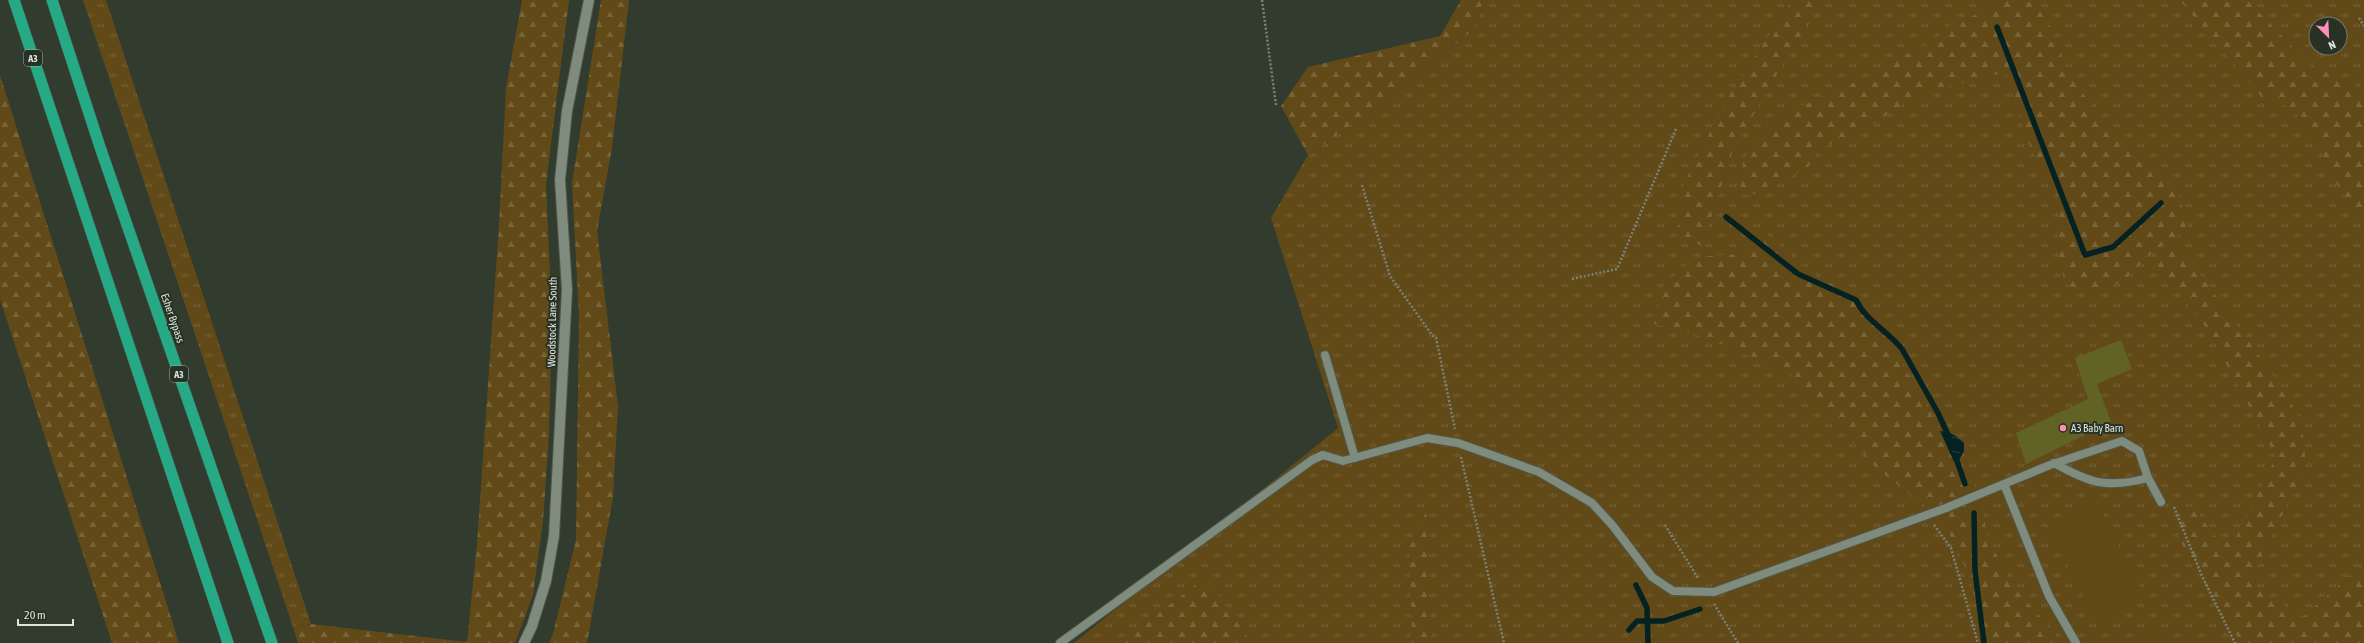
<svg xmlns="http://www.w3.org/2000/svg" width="2364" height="643" font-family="'Asap Condensed',sans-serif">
<defs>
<pattern id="grass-tufts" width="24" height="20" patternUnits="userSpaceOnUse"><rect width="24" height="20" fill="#624a18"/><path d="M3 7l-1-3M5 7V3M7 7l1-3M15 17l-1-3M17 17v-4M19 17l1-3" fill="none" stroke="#786439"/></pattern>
<pattern id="forest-firs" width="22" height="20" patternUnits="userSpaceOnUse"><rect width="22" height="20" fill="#624a18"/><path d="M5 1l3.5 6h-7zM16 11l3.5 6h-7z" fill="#786439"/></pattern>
<pattern id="water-ripples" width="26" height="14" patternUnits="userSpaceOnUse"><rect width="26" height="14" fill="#052223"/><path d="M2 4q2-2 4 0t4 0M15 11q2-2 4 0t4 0" fill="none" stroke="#294242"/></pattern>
</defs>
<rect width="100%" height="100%" fill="#313b2e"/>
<path fill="url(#grass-tufts)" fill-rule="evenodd" d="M83,0H106L311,624L293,627Z
M1483,0H2364V643H1074L1338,428L1271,218L1308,155L1375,109L1477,27ZM2316,24H2340V48H2316Z"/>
<path fill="url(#forest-firs)" d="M522,0H569L546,184L552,320L549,434L543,521L533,595L515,643H298L293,627L311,624L467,642L477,544L499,225L506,88Z
M601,0H629L612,148L597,231L618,406L613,497L587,643H549L553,634L576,540L579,315L572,183Z
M1461,0H1483L1477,27L1375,109L1308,155L1281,106L1308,67L1440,36Z
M1792,0H1823L1769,87L1732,153L1702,246L1677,235L1683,185L1726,101Z
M1996,0H2039L2071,78L2110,129L2177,190L2189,228L2174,238L2286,393L2302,424L2306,466L2249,583L2303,617L2364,563V643H2241L2185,551L2174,524L2192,506L2218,540L2235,539L2276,457L2208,330L2157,265L2165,244L2154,251L2123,281L2091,293L2065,284L2057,246L2059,190L2031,150L2006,72L1931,91L1896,108L1869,127L1819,149L1808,167L1761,193L1740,195L1743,162L1758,133L1786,113L1868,76L1882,66L1931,43L1950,25L1983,12Z
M2180,0H2247L2310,65L2352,81L2364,98V220L2338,186L2315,140L2292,108L2262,98Z
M0,75L179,643H112L0,299Z
M1766,233L1805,268L1872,308L1911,380L1980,494L1988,539L2015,589L2052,629L2060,643H1989L1966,569L1943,520L1878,469L1787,371L1704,337L1654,324L1660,289L1695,257L1740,254Z
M1428,509L1431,643H1409L1412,631L1409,542Z
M1206,577L1251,643H1119Z"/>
<path fill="#624a18" d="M2096,500L2145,598L2096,622L2047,524Z
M2159,624L2169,643H2121Z"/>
<path fill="url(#water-ripples)" d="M1940,431C1951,431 1957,437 1964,443V451L1958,462H1954Z"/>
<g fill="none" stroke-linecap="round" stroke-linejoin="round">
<path stroke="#052223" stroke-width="5.5" d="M1997,27L2085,255L2113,247L2161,203
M1726,217L1798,274L1856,300C1866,321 1888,331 1902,349L1938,413L1949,437
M1955,455L1965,484
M1974,513L1975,571L1984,643
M1636,585L1647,608L1648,643
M1629,630L1637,621H1664L1700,609"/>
</g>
<path fill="#616325" d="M2121,340L2132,369L2097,384L2111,422L2026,464L2016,433L2088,399L2075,358Z"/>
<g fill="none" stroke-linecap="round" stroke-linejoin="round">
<defs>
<path id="service" d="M1325,355L1355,458
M2054,463C2090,483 2106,489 2148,478
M2004,484L2049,596L2076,643
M1060,643L1312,460L1323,455L1343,461L1427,438L1458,443L1539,472L1592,503L1613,526L1652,577L1673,591L1714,592L1946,508L2050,465L2122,441L2139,451L2148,478L2161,502"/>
<path id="tertiary" d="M524,643L532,626L546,581L554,536L567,290L560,180L567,111L589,0"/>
<path id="trunk" d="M14,0L228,643
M52,0L100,147L272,643"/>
</defs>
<use href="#service" stroke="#4f584d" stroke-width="10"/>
<use href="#tertiary" stroke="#4f584d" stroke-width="12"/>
<use href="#trunk" stroke="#4f584d" stroke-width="12"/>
<path stroke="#7a8377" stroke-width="2.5" stroke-dasharray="2 2" stroke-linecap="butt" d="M1262,0L1276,105
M2359,18L2364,26
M1362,185L1390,276L1432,335L1436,338L1455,429
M1572,279L1617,269L1676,129
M1461,457L1504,643
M2174,507L2202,576L2235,643
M1665,525L1698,578
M1934,525L1951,548L1978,643
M1714,604L1738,643"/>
<use href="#service" stroke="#7f8b7c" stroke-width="8"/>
<use href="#tertiary" stroke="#7f8b7c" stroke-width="10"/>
<use href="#trunk" stroke="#26aa86" stroke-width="11"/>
</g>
<circle fill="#ff8eba" stroke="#273124" stroke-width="1.5" cx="2063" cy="428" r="4"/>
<g text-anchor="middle" stroke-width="4" stroke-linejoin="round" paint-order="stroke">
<g fill="#273124" stroke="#a6aea4" stroke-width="1">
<rect x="24" y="50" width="18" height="16" rx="3"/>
<rect x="170" y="366" width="18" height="16" rx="3"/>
</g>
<g font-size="10" font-weight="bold" fill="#dde4db">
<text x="33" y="62">A3</text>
<text x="179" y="378">A3</text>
</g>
<g font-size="11" fill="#dde4db" stroke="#273124">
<text transform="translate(173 318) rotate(71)" y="4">Esher Bypass</text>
<text transform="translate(552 322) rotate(-89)" y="4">Woodstock Lane South</text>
</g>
<g font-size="11" fill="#dde4db" stroke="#273124" text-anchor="start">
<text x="2071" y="432">A3 Baby Barn</text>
</g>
</g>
<g transform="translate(2328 36) rotate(156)"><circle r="19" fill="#273124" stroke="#70796d"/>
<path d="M0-3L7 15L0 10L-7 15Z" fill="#ff8eba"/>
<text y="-6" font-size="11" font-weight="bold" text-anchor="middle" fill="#dde4db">N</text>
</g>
<path d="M18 619v6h55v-6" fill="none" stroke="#dde4db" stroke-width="2"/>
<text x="24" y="619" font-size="12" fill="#dde4db" stroke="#273124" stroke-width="3" paint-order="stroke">20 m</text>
</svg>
